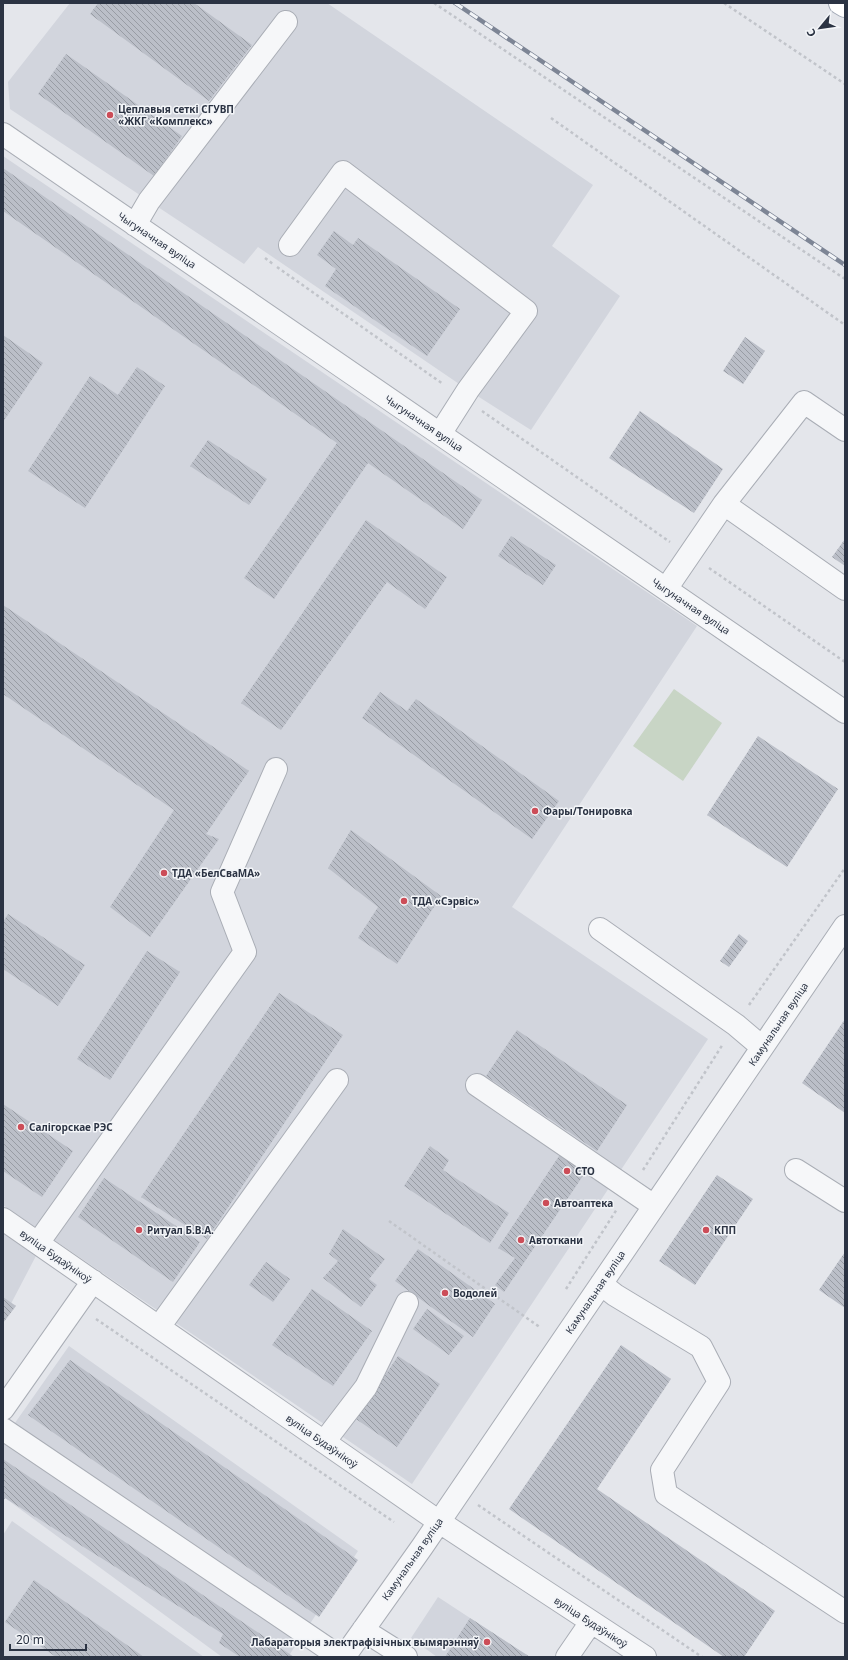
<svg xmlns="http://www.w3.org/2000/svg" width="848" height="1660" font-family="'Noto Sans',sans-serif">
<defs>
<pattern id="building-back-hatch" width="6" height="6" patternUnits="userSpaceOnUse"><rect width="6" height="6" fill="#bbbfc8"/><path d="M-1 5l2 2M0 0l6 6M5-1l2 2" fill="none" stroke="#989ca4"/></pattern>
</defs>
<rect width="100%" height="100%" fill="#e4e6eb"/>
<path fill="#d2d5dd" d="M70,3H327L593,185L552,246L620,296L531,430L468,390L258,247L244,264L10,109L8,82Z
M3,156L697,626L512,907L708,1039L412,1484L3,1205Z
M3,1228L38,1252L3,1319Z
M69,1346L358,1551L288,1657H222L5,1498L3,1501V1440Z
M12,1521L204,1657H3V1535Z
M438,1597L470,1618L530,1657H437L411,1638Z"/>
<path fill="#c8d5c5" d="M674,689L722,723L683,781L633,746Z"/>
<path fill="url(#building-back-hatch)" d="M98,3H194L252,45L209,101L90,14Z
M66,54L182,136L154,176L38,94Z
M3,168L482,500L463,529L368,463L274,599L244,578L337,443L3,211Z
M334,231L353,245L358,238L460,309L427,356L325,286L336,269L317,255Z
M3,335L43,363L3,422Z
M745,337L765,351L743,384L723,371Z
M137,367L165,386L85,508L28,471L90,376L118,395Z
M640,411L723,469L694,513L609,458Z
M208,440L267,479L249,505L190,466Z
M366,520L447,577L425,609L387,582L281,730L241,703Z
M511,536L556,565L543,585L498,556Z
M845,539V566L832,557Z
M3,605L249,771L206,834L219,839L150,937L110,907L174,810L3,694Z
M380,692L407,711L416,699L559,801L532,839L362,718Z
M758,736L838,789L787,867L707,815Z
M351,830L441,896L397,964L358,938L378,907L328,868Z
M8,914L85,965L58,1006L3,969V922Z
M739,934L748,941L729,967L720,961Z
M147,951L180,972L110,1080L77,1059Z
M279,993L343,1035L207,1239L141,1197Z
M845,1019V1113L802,1083Z
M517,1030L627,1105L597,1151L486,1076Z
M3,1104L73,1151L42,1197L3,1171Z
M430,1146L449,1160L443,1170L509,1213L490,1243L404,1186Z
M561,1153L587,1170L504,1292L495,1285L515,1258L498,1248Z
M717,1175L753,1199L695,1285L659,1261Z
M104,1178L200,1242L173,1282L78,1217Z
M343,1229L385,1259L369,1279L377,1285L361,1307L323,1278L338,1261L329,1254Z
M418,1249L495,1304L473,1337L395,1281Z
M845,1252V1308L819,1290Z
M266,1262L290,1279L273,1302L249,1285Z
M312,1289L372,1331L333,1386L272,1345Z
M3,1297L16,1306L3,1323Z
M427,1309L464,1336L449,1355L413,1329Z
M621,1345L671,1379L597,1489L775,1611L744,1657H724L509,1509Z
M398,1356L440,1384L397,1447L356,1419Z
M70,1360L358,1560L319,1617L28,1415Z
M3,1459L294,1657H240L219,1643L223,1634L5,1498L3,1501Z
M34,1580L144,1657H56L5,1622Z
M470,1618L530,1657H445Z"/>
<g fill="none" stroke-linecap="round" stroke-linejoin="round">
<defs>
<path id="minor" d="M3,134L845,712
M135,225L149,201L286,22
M290,245L343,172L526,311L468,390L440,434
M724,504L845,589
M666,589L724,504L804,402L845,430
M600,929L736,1025L762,1047
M477,1085L654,1206
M796,1170L845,1201
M3,1219L438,1521L645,1657
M38,1243L245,952L222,892L276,769
M601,1284L615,1295L701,1347L719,1382L662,1470L666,1494L845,1612
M159,1327L337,1080
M3,1409L93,1281
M3,1429L340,1657
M324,1442L366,1387L407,1303
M363,1630L406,1657
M344,1657L422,1547L845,926
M567,1657L591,1622"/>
<path id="major" d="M840,3L845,6"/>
</defs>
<use href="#minor" stroke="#a9adb5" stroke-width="24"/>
<use href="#major" stroke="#a3aab7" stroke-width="24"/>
<path stroke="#c1c4ca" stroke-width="2.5" stroke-dasharray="3 3" stroke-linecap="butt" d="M434,3L845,279
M724,3L845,84
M551,118L845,325
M265,258L273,264
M277,267L443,384
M482,411L670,542
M709,568L845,662
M749,1005L845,868
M643,1170L723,1044
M389,1221L541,1328
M566,1289L617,1209
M96,1319L394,1522
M478,1505L702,1657"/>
<use href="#minor" stroke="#f6f7f9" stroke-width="22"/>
<use href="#major" stroke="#fff" stroke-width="22"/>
<defs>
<path id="rail" d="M455,3L845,265"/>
</defs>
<use href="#rail" stroke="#7d8595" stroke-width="4.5"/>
<use href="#rail" stroke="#f3f5f8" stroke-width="3" stroke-dasharray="9" stroke-linecap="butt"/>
</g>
<g fill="#cc4d58" stroke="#f3f5f8" stroke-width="1.5">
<circle cx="110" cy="115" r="4"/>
<circle cx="535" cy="811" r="4"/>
<circle cx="164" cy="873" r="4"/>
<circle cx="404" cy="901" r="4"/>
<circle cx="21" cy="1127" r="4"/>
<circle cx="567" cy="1171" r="4"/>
<circle cx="546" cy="1203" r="4"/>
<circle cx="139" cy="1230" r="4"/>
<circle cx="706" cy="1230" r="4"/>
<circle cx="521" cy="1240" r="4"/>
<circle cx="445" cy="1293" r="4"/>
<circle cx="487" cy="1642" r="4"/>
</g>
<g text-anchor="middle" stroke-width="3" stroke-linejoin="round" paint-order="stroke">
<g font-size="10" font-weight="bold" fill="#2b3343" stroke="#f3f5f8" text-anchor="start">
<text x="118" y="113">Цеплавыя сеткі СГУВП<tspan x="118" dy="12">«ЖКГ «Комплекс»</tspan></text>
<text x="543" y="815">Фары/Тонировка</text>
<text x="172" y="877">ТДА «БелСваМА»</text>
<text x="412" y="905">ТДА «Сэрвіс»</text>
<text x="29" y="1131">Салігорскае РЭС</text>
<text x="575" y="1175">СТО</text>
<text x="554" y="1207">Автоаптека</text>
<text x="147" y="1234">Ритуал Б.В.А.</text>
<text x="714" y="1234">КПП</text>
<text x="529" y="1244">Автоткани</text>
<text x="453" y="1297">Водолей</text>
<text x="479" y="1646" text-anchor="end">Лабараторыя электрафізічных вымярэнняў</text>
</g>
<g font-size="10" fill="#2b3343" stroke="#f3f5f8">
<text transform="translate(157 240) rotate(34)" y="4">Чыгуначная вуліца</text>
<text transform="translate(424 423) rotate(34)" y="4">Чыгуначная вуліца</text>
<text transform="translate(691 606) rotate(34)" y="4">Чыгуначная вуліца</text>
<text transform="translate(778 1024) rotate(-56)" y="4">Камунальная вуліца</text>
<text transform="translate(56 1256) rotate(35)" y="4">вуліца Будаўнікоў</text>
<text transform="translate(595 1292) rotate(-56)" y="4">Камунальная вуліца</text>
<text transform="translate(322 1441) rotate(35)" y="4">вуліца Будаўнікоў</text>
<text transform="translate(412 1559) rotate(-55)" y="4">Камунальная вуліца</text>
<text transform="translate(591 1622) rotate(33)" y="4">вуліца Будаўнікоў</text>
</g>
</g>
<rect width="848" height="1660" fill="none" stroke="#2b3343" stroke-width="8"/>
<g transform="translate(820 28) rotate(241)" stroke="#f3f5f8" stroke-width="3" paint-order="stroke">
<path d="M0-3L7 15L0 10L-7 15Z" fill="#2b3343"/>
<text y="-6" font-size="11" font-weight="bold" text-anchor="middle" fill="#2b3343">С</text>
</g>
<path d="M10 1644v6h76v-6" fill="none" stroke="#2b3343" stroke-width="2"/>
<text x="16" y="1644" font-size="12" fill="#2b3343" stroke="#f3f5f8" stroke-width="3" paint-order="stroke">20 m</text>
</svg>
